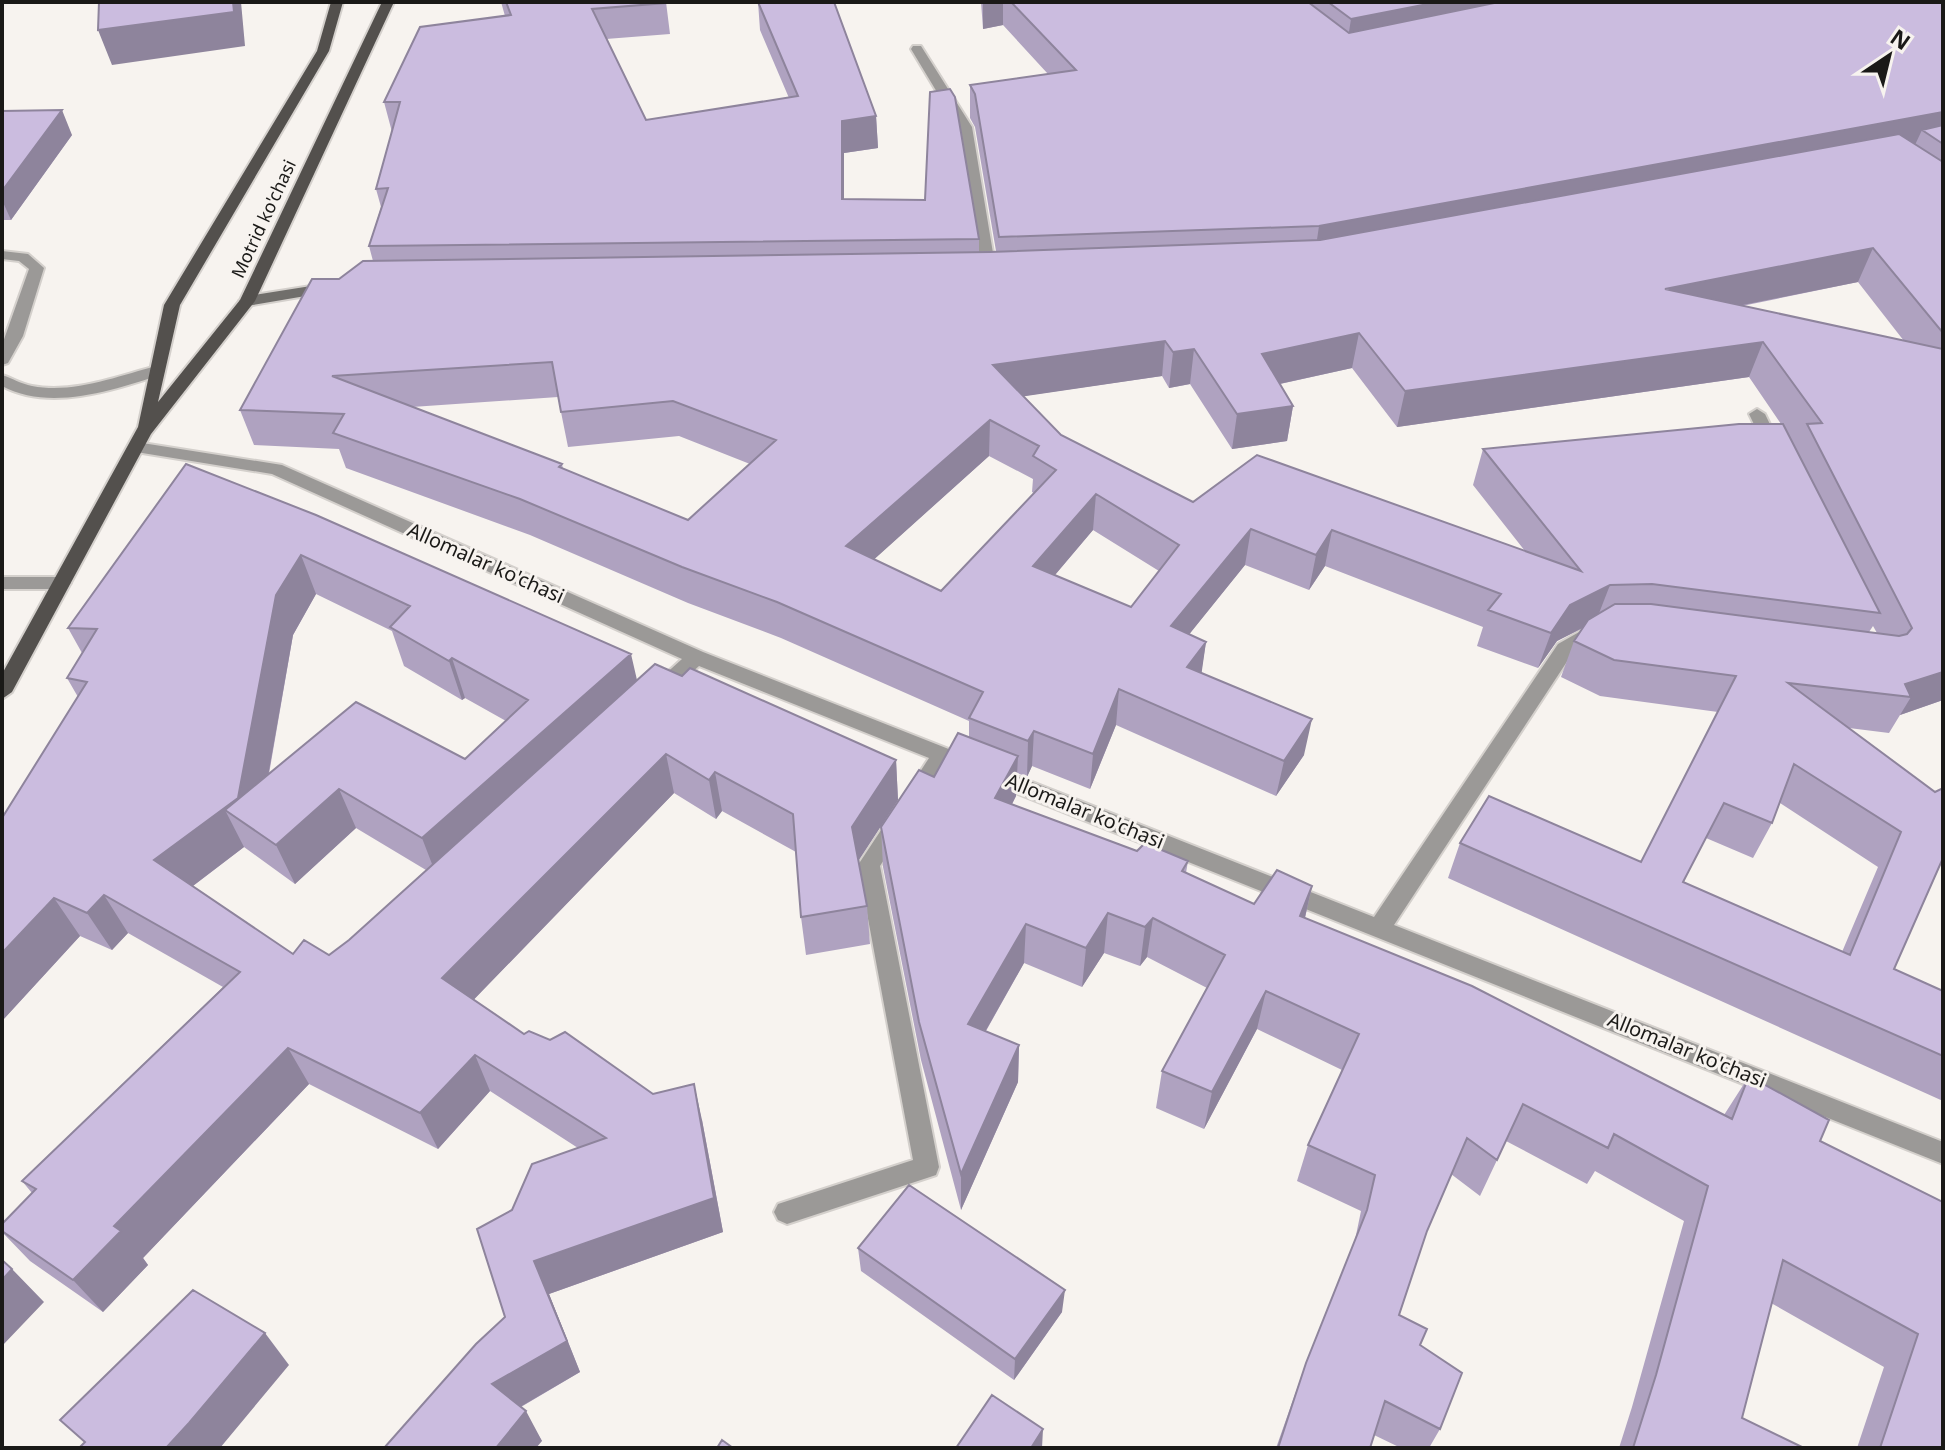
<svg xmlns="http://www.w3.org/2000/svg" width="1945" height="1450" font-family="'Noto Sans',sans-serif">
<rect width="100%" height="100%" fill="#f7f3ef"/>
<g fill="none" stroke-linecap="round" stroke-linejoin="round">
<defs>
<path id="lane" d="M2,577H62L71,583L62,589H2Z"/>
<path id="street" d="M913,46H921L972,127L997,277L995,280H985L983,277L958,127L911,49Z
M2,251L28,254L44,268L23,336L8,363L2,365V345L29,269L19,261L2,259Z
M157,366L165,371L163,374C114,390 50,412 2,386V375C12,378 21,384 32,386C74,394 117,376 157,366Z
M1757,409L1765,414L1781,447L1779,451L1773,452L1765,447L1749,414Z
M136,442L282,465L703,652L1374,917L1558,644L1588,627H1602L1604,632L1602,637L1572,654L1394,925L1943,1142V1164L946,765L920,804H906L903,798L929,758L699,666L665,697H651L648,692L651,687L682,659L272,474L130,451L128,447L130,443Z
M896,816L903,818L907,824L880,866L939,1167L936,1175L927,1178L787,1224L778,1220L774,1212L778,1204L913,1160L858,865L889,818Z"/>
<path id="secondary" d="M330,283L335,285V291L247,306L239,301L247,296Z"/>
<path id="primary" d="M331,2H343L329,51L180,305L158,402L240,300L382,2H394L255,301L151,434L12,692L2,699V674L138,427L164,305L317,51Z"/>
</defs>
<use href="#lane" stroke="#d4d0cc" stroke-width="4"/>
<use href="#street" stroke="#d4d0cc" stroke-width="4"/>
<use href="#secondary" stroke="#d4d0cc" stroke-width="4"/>
<use href="#primary" stroke="#d4d0cc" stroke-width="4"/>
<use href="#lane" fill="#9b9997" fill-rule="evenodd"/>
<use href="#street" fill="#9b9997" fill-rule="evenodd"/>
<use href="#secondary" fill="#706e6b" fill-rule="evenodd"/>
<use href="#primary" fill="#53504d" fill-rule="evenodd"/>
</g>
<path fill="#afa2c0" fill-rule="evenodd" d="M501,2H666L670,34L606,39L646,120L789,98L760,30L758,2H834L876,116L878,148L844,153V199L979,239V252L996,251L975,127L970,118V85L1048,74L1003,25L983,29L981,2H1943V700L1900,715L1889,733L1849,728L1940,866L1894,969L1943,991V1101L1448,878L1460,843L1641,862L1718,712L1600,696L1561,677L1574,641L1583,628L1557,641L1538,668L1477,646L1483,627L1325,566L1309,590L1245,565L1189,634L1206,642L1201,673L1304,755L1276,796L1116,725L1090,789L1032,766L1027,777L1017,773L1016,796L1012,804L1137,851L1188,861L1186,873L1254,904L1312,886L1305,918L1724,1115L1749,1076L1820,1141L1943,1202V1448H1857L1884,1367L1771,1303L1742,1418L1804,1448H1619L1632,1407L1684,1221L1595,1171L1587,1184L1506,1141L1480,1196L1451,1174L1427,1231L1399,1315L1420,1345L1440,1429L1429,1448H1401L1374,1435L1370,1448H1276L1306,1363L1355,1240L1361,1211L1297,1181L1308,1145L1342,1070L1257,1029L1204,1129L1156,1108L1162,1071L1207,988L1147,957L1140,966L1104,953L1082,987L1024,963L986,1031L1019,1045L1018,1082L961,1210L921,1060L883,867L881,827L934,777L969,737V721L781,638L688,603L530,535L346,468L339,449L254,445L240,410L339,279L373,261L369,246L381,207L376,189L392,132L384,102L505,16ZM1858,282L1904,341L1742,306ZM1352,368L1397,427L1749,377L1781,424L1483,449L1473,485L1525,551L1193,502L1061,435L1023,396L1162,376L1169,388L1190,384L1232,449L1287,441L1293,406L1280,384ZM558,397L568,447L679,436L750,464L688,520L563,469L562,464L412,407ZM989,456L1033,479L1032,492L1034,493L941,591L874,559ZM1093,530L1159,571L1131,607L1055,575ZM1873,626L1877,633L1869,632ZM1780,803L1878,867L1842,952L1683,882L1706,838L1753,858L1772,823Z
M2,111L72,135L11,220H2Z
M186,464L637,681L682,676L896,760L898,800L858,861L867,906L870,944L806,955L801,917L796,852L722,811L716,819L674,793L473,1000L524,1034L653,1094L702,1120L723,1232L549,1294L580,1372L521,1407L542,1441L384,1448L505,1317L512,1210L578,1148L490,1091L438,1149L309,1084L143,1258L148,1265L103,1312L30,1261L2,1232V1224L32,1193L22,1181L223,987L128,933L112,950L80,936L2,1021V818L78,697L67,678L82,653L68,628ZM316,594L392,631L404,666L462,700L465,698L506,721L465,759L269,774L293,635ZM356,828L426,870L349,940L329,955L293,954L193,886L244,847L295,884Z
M858,1248L1062,1312L1014,1380L861,1271Z"/>
<path fill="#8e849c" d="M233,2H241L245,46L112,65L98,30Z
M983,2H1003V25L983,29Z
M1438,2H1585L1346,51L1351,19Z
M62,110L72,135L11,220L2,200V191Z
M1943,112V141L1922,130L1914,147L1314,260L1319,226Z
M876,116L878,148L844,153V232L842,199V121Z
M1873,248L1858,282L1653,323L1665,289Z
M1359,333L1352,368L1256,389L1262,354Z
M1165,341L1162,376L993,401V365Z
M1763,342L1749,377L1397,427L1405,391Z
M1194,349L1190,384L1169,388L1173,352Z
M1293,406L1287,441L1232,449L1237,414Z
M990,420L989,456L849,582L846,546Z
M1096,494L1093,530L1032,602L1033,566Z
M1251,529L1245,565L1167,662L1171,626Z
M1332,530L1325,566L1309,590L1316,555Z
M301,555L316,594L293,635L258,833L225,810L244,847L177,898L154,860L276,595Z
M1610,585L1596,621L1557,641L1538,668L1551,633L1570,605Z
M1206,642L1201,677L1187,667Z
M631,654L640,693L437,877L422,838Z
M452,658L465,698L462,700L449,661Z
M1943,672V700L1900,715L1911,697L1905,684Z
M1119,689L1116,725L1090,789L1093,754Z
M1312,719L1304,755L1276,796L1284,761Z
M1034,731L1032,766L1027,777L1028,741Z
M666,754L674,793L458,1016L442,978Z
M1018,756L1016,796L995,838V798Z
M896,760L898,800L855,866L852,827Z
M715,772L722,811L716,819L709,780Z
M339,789L356,828L295,884L276,845Z
M1312,886L1303,926L1300,916Z
M104,895L128,933L112,950L87,913Z
M54,898L80,936L2,1021V953Z
M1108,913L1104,953L1082,987L1086,948Z
M1153,918L1147,957L1140,966L1145,927Z
M1026,924L1024,963L968,1062V1024Z
M1266,991L1257,1029L1204,1129L1212,1092Z
M1019,1045L1018,1082L961,1210V1174Z
M288,1048L309,1084L143,1258L148,1265L103,1312L73,1280L114,1226Z
M475,1055L490,1091L438,1149L420,1113Z
M694,1084L702,1120L723,1232L549,1294L580,1372L508,1414L492,1384L534,1261Z
M12,1269L44,1302L2,1346V1280Z
M1065,1290L1062,1312L1014,1380L1015,1359Z
M265,1333L289,1365L220,1448H166Z
M526,1411L542,1441L536,1448H496Z
M1043,1429L1042,1448H1031Z"/>
<path fill="#cbbcdf" stroke="#8e849c" stroke-width="2" fill-rule="evenodd" d="M99,2H233L234,12L98,30Z
M506,2H666V3L592,9L646,120L798,96L758,2H834L876,116L842,121V199L925,200L930,92L950,89L955,97L979,239L369,246L388,188L376,189L400,102H384L420,27L511,15Z
M1011,2H1308L1349,33L1499,2H1943V112L1319,226L999,237L975,94L970,85L1076,70Z
M1328,2H1438L1351,19Z
M62,110L2,191V111Z
M1943,125V144L1922,130Z
M1899,134L1943,162V333L1873,248L1665,289L1943,349V672L1905,684L1911,697L1788,683L1935,792L1943,788V858L1894,969L1943,991V1056L1460,843L1489,796L1641,862L1736,676L1614,660L1574,641L1588,620L1615,604H1651L1899,636L1907,634L1912,628L1807,424L1822,423L1763,342L1405,391L1359,333L1262,354L1293,406L1237,414L1194,349L1173,352L1165,341L993,365L1061,435L1193,502L1257,455L1581,571L1483,449L1739,424H1783L1880,613L1652,584L1610,585L1570,605L1551,633L1488,610L1501,594L1332,530L1316,555L1251,529L1171,626L1206,642L1187,667L1312,719L1284,761L1119,689L1093,754L1034,731L1028,741L969,718L983,692L777,602L682,567L520,499L333,433L344,414L240,410L312,279H339L363,261L990,252L1320,240ZM552,362L561,412L673,401L776,440L688,520L559,467L562,464L332,376ZM990,420L1039,446L1033,456L1056,470L941,591L846,546ZM1096,494L1179,545L1131,607L1033,566ZM1794,764L1901,832L1850,955L1683,882L1724,803L1772,823Z
M186,464L316,515L631,654L422,838L339,789L276,845L225,810L356,702L465,759L528,700L452,658L449,661L390,627L410,606L301,555L276,595L238,798L154,860L293,954L304,940L329,955L349,940L655,664L682,676L690,668L896,760L852,827L867,906L801,917L793,814L715,772L709,780L666,754L442,978L524,1034L529,1031L550,1040L565,1032L653,1094L694,1084L714,1198L534,1261L567,1341L492,1384L526,1411L496,1448H384L476,1344L505,1317L477,1229L512,1210L532,1164L606,1138L475,1055L420,1113L288,1048L114,1226L121,1231L73,1280L2,1231V1224L36,1189L22,1181L240,972L104,895L87,913L54,898L2,953V818L87,682L67,678L97,629L68,628Z
M958,733L1018,756L995,798L1137,851L1145,843L1188,861L1182,871L1254,904L1277,870L1312,886L1300,916L1472,986L1732,1119L1749,1076L1829,1120L1820,1141L1943,1202V1448H1880L1918,1334L1783,1260L1742,1418L1804,1448H1633L1656,1375L1708,1186L1614,1134L1608,1148L1523,1104L1497,1160L1467,1138L1427,1231L1399,1315L1427,1329L1420,1345L1462,1373L1440,1429L1385,1401L1370,1448H1278L1306,1363L1367,1210L1375,1175L1308,1145L1359,1034L1266,991L1212,1092L1162,1071L1225,955L1153,918L1145,927L1108,913L1086,948L1026,924L968,1024L1019,1045L961,1174L919,1022L881,827L919,770L934,777Z
M909,1185L1065,1290L1015,1359L858,1248Z
M2,1260L12,1269L2,1280Z
M193,1290L265,1333L189,1423L166,1448H79L85,1442L60,1420Z
M992,1395L1043,1429L1031,1448H956Z
M722,1440L733,1448H717Z"/>
<g text-anchor="middle" stroke-width="6" stroke-linejoin="round" paint-order="stroke">
<g font-size="18" fill="#1a1917" stroke="#f7f3ef">
<text transform="translate(264 219) rotate(-65)" y="6">Motrid ko'chasi</text>
</g>
<g font-size="20" fill="#1a1917" stroke="#f7f3ef">
<text transform="translate(486 563) rotate(24)" y="7">Allomalar ko'chasi</text>
<text transform="translate(1085 811) rotate(22)" y="7">Allomalar ko'chasi</text>
<text transform="translate(1687 1050) rotate(22)" y="7">Allomalar ko'chasi</text>
</g>
</g>
<rect width="1945" height="1450" fill="none" stroke="#1a1917" stroke-width="8"/>
<g transform="translate(1889 56) rotate(35)" stroke="#f7f3ef" stroke-width="6" paint-order="stroke">
<path d="M0-6L14 30L0 20L-14 30Z" fill="#1a1917"/>
<text y="-12" font-size="22" font-weight="bold" text-anchor="middle" fill="#1a1917">N</text>
</g>
</svg>
